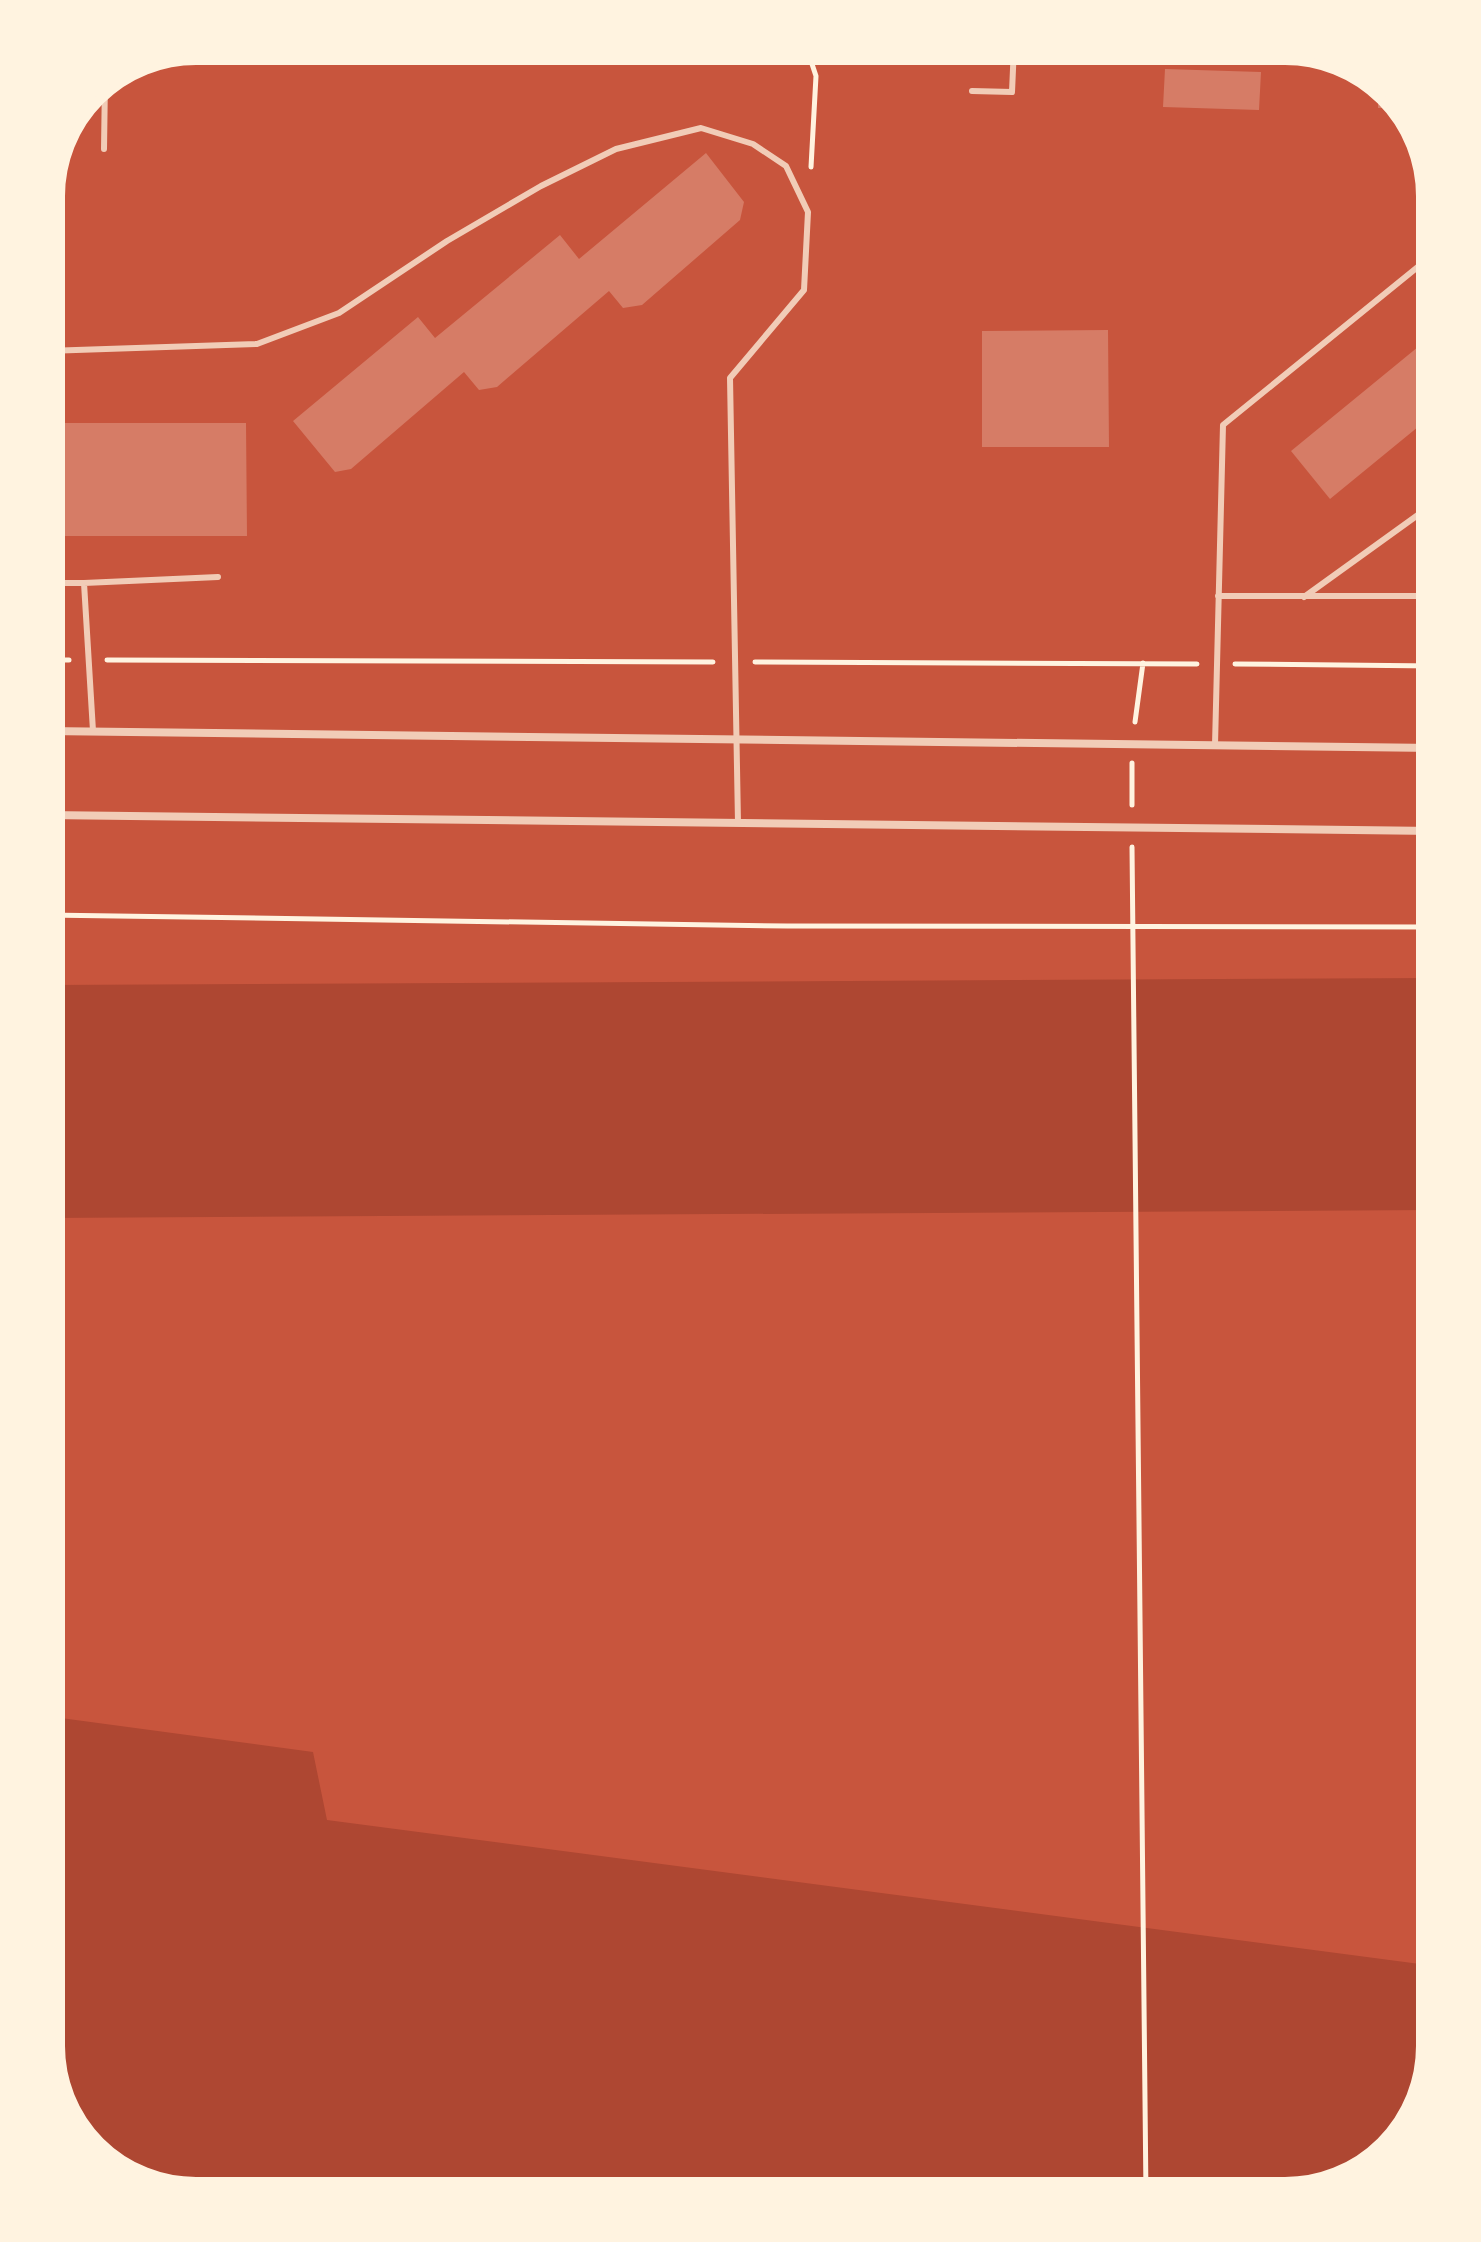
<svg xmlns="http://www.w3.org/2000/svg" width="1481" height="2242" font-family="'Nunito Sans',sans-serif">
<rect width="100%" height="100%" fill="#c8553d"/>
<path fill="#ae4732" d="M1435,978V1210L46,1218V985Z
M46,1716L313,1752L327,1820L1435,1966V2046L1415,2121L1360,2176L1285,2196H187L121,2176L66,2121L46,2046Z"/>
<path fill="#d67c66" d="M1165,69L1261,72L1259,110L1163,107Z
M1378,82L1403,108H1378Z
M706,153L744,202L740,220L642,305L623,308L609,291L497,387L479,390L464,372L351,469L335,472L293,421L418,317L435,338L560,235L579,259Z
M1108,330L1109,447H982V331Z
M1435,333V413L1330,499L1291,451Z
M46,423H246L247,536H46Z"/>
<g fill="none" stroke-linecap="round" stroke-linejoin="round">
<path stroke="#fff3e0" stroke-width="5" d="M806,46L816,76L811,167
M46,660H69
M107,660L713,662
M755,662L1197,664
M1235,664L1435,666
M1135,722L1143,663
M1132,805V763
M1132,847L1146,2196
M46,915L787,926L1435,927"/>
<path stroke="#f1ccb7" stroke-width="6" d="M972,91L1012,92L1014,46
M104,149L105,80
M46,351L257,344L339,313L447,241L541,186L616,149L701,128L753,144L786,166L808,212L804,290L730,378L738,823
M46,583H84
M1218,596H1435
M1304,597L1422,512H1435
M93,731L84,583L218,577
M1215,745L1223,425L1435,253"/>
<path stroke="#f1ccb7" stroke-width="8" d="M46,731L1435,748
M46,815L1435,831"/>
</g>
<path d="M0 0H1481V2242H0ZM196 60H1285A136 136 0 0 1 1421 196V2046A136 136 0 0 1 1285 2182H196A136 136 0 0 1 60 2046V196A136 136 0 0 1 196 60Z" fill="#fff3e0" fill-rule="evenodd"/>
<path fill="none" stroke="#fff3e0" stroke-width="10" d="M196 60H1285A136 136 0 0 1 1421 196V2046A136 136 0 0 1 1285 2182H196A136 136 0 0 1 60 2046V196A136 136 0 0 1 196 60Z"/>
</svg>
